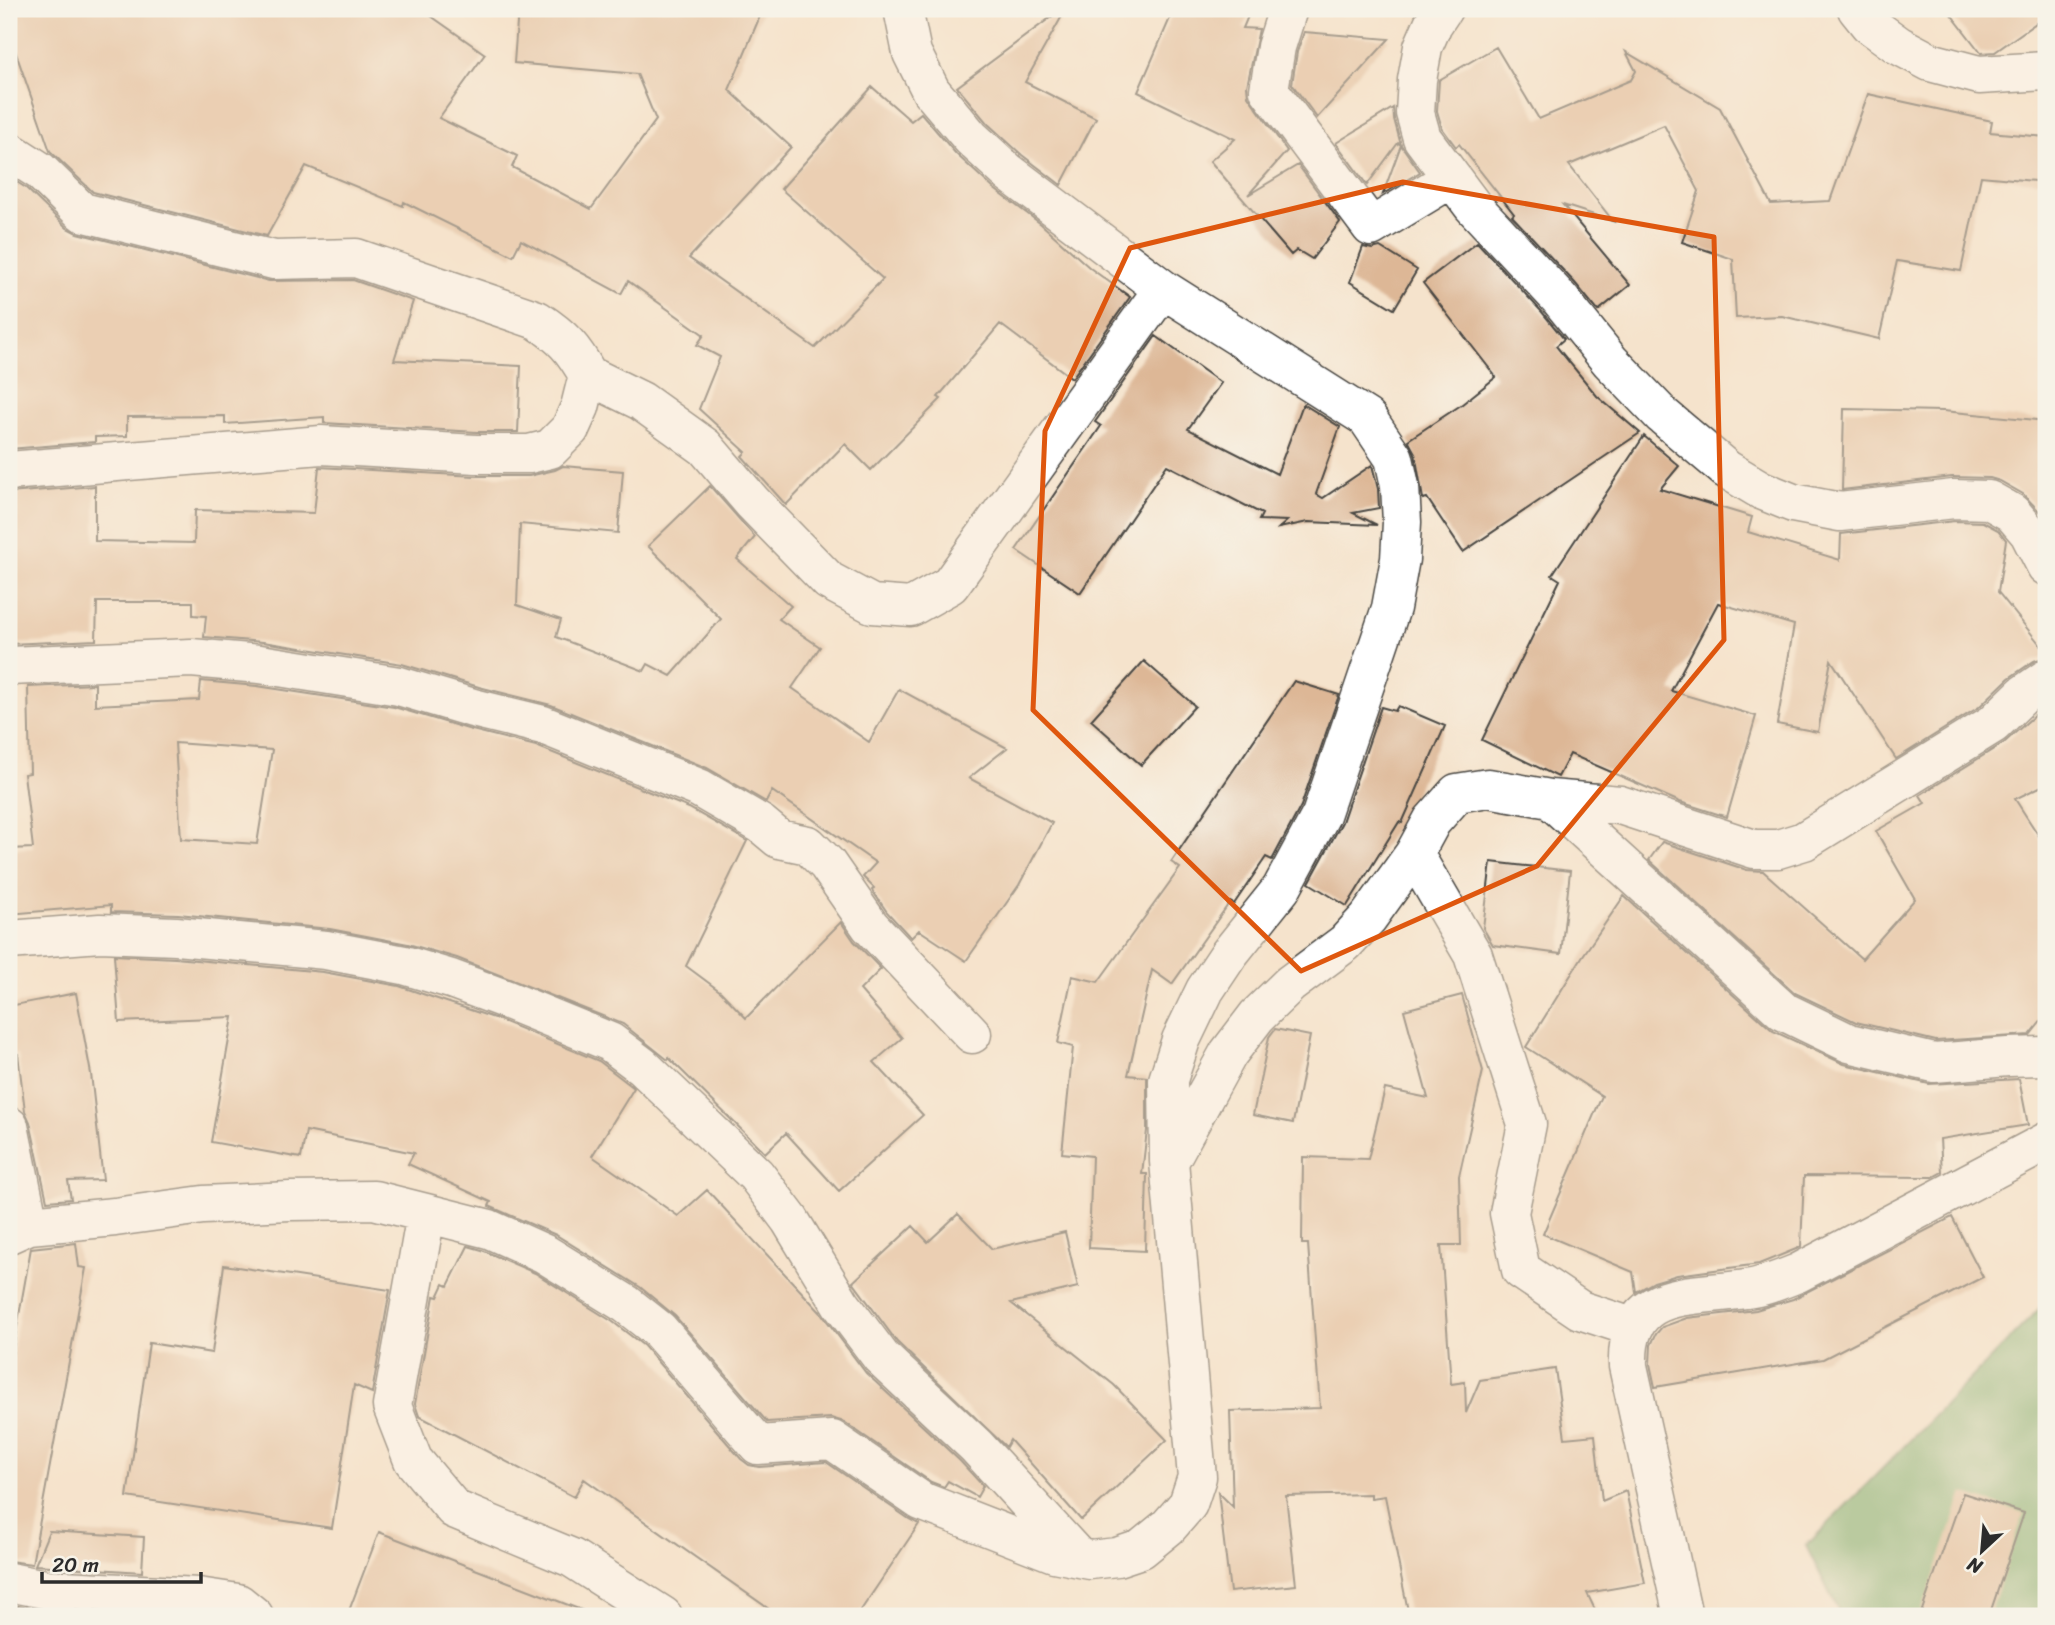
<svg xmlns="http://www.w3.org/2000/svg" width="2055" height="1625" font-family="Sriracha,sans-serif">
<rect width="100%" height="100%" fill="#f7f3e8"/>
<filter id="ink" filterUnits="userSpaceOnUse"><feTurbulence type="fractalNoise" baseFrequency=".0143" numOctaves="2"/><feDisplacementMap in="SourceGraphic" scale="14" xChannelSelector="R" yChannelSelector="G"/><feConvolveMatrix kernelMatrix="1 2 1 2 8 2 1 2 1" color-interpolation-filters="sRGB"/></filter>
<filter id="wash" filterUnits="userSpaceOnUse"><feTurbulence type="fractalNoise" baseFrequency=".00686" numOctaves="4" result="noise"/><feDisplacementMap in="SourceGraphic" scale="28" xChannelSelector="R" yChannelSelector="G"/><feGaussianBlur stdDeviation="1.57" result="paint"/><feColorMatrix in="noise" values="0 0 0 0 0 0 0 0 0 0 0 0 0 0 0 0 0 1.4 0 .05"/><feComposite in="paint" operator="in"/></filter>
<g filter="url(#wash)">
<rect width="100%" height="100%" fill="#f5e3cc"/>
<path fill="#72ab69" stroke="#4e6b4a" stroke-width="2" d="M2046,1302V1616H1841L1806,1546Z"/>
<g id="blocks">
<path fill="#ddb796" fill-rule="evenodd" d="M9,9H421L485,54L439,118L517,156L512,167L591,209L656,120L637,74L514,63L518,9H763L729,90L791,147L689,258L815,348L883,279L781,189L872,87L911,121L921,113L956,154L993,188L1041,224L1090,268L1130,297L1072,378L1000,324L938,397L941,399L871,470L845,444L786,505L742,456L746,452L699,409L720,357L697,345L704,335L628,281L621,294L521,240L513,256L404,202L403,206L306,166L267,236L93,192L50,151L9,33Z
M1062,9H1066L1025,82L1096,118L1061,185L1022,155L987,123L957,87Z
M1174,9H1251L1243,28L1259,29L1247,86L1248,96L1287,151L1248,195L1298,165L1340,222L1312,259L1297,250L1291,255L1210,161L1235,139L1138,92Z
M1947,9H2046V16L1995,52L1981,53Z
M1304,32L1389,39L1317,118L1292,84L1297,52Z
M1496,47L1539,119L1631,80L1636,71L1626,52L1720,108L1771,204L1830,201L1868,94L1992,121L1990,132L2046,137V182L1981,176L1961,271L1897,261L1879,339L1782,316L1736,318L1733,259L1682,242L1699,191L1664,125L1569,165L1613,221L1563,205L1630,285L1598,311L1575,283L1512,216L1514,214L1459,144L1456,147L1442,128L1437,111L1439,80Z
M1393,108L1394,119L1401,145L1398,143L1367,185L1336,143Z
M1401,145L1420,172L1383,194Z
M9,177L26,188L67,228L77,233L269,281L353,280L413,301L394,360L521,366L518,432H477L324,423V417L225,424V416L127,417V436L95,437V442L9,449Z
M1477,242L1542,312L1564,339L1556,346L1597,396L1640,433L1463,552L1427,498L1423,499L1415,453L1408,440L1461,405L1496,377L1423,283Z
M1363,247L1372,249L1380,247L1417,270L1394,309L1350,282Z
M1156,336L1221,383L1188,429L1277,474L1303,404L1340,427L1316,494L1323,498L1372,465L1378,489L1379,508L1353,513L1377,525L1308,522L1279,528L1287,521L1259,520L1262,514L1167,465L1080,593L1016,550L1101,426L1095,422Z
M1844,409L1943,411L2046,421V513L2039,511L2023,494L2000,481L1990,478L1952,477L1842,490Z
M1644,436L1679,466L1660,489L1752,517L1748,532L1840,560L1841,534L1955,521L1983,522L1998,530L2006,540L1998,592L2046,652V657L2034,661L2009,678L1979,707L1896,759L1831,660L1818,732L1777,724L1794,625L1718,603L1671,691L1756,716L1727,817L1680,802L1570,754L1558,777L1482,740L1560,580L1552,575Z
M563,466L623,471L618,533L520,524L517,605L561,620L556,637L644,671L648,664L671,676L721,619L648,546L710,486L755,537L737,559L791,606L779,619L820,647L792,688L869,742L899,689L1007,748L969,778L1052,823L1019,885L966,961L919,930L911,938L887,912L872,890L874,888L863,877L876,863L772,791L766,802L707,768L551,705L479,687L402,664L263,642L204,637L206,616L193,615V602H97L96,640L9,644V493L95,486V541L194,543L195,510L314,513L319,467L475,476H529L555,470Z
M1144,661L1195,706L1141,765L1091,720Z
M201,681L257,686L394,707L468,729L536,746L689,808L747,841L686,966L721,992L746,1018L841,922L854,941L881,969L860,990L902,1038L874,1062L923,1115L839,1191L786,1133L765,1153L669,1058L668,1060L623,1024L457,958L408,944L330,929L178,914L111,912V905L9,914V849L33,848L24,774L30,773L28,687L95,684V705L199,700ZM175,743L272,750L257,844L181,839Z
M1294,681L1339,695L1301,806L1272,860L1266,857L1234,904L1230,902L1172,984L1152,970L1128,1075L1147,1077V1130L1142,1174H1147L1145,1251L1089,1248L1092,1156L1062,1153L1073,1047L1058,1043L1072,976L1098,982L1180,868L1171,862Z
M2046,705V784L2015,799L2046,847V1015L2030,1035L1936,1041L1856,1022L1795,993L1649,860L1662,842L1747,870L1763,871L1862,959L1915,899L1876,831L1925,803L1920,795L2005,742Z
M1398,706L1445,726L1402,823L1399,822L1347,906L1309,883L1342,822L1381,707L1395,711Z
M1491,862L1570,871L1561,954L1493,945L1483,928Z
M1624,896L1773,1031L1844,1064L1929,1084L2019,1079L2028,1125L1940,1139L1942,1172L1933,1177L1804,1176L1801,1247L1759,1264L1677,1275L1654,1282L1636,1292L1633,1272L1543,1234L1602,1096L1526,1047L1582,957Z
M114,955L175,958L323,972L399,986L497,1019L599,1061L634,1088L592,1156L678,1216L707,1190L821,1313L866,1373L960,1461L983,1486L977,1497L948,1481L944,1487L931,1482L844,1422L831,1418L767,1422L675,1316L640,1287L556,1235L489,1206L491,1202L408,1164L414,1153L306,1131L301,1158L211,1142L233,1017L119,1022Z
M76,993L91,1074L103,1180L68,1181L71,1199L47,1201L30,1122L25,1111L18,1054L9,1056V1006Z
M1462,995L1483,1071L1459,1176L1461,1245H1441L1451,1384L1465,1382L1466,1413L1480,1380L1555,1369L1565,1438L1595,1435L1602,1501L1626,1491L1645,1583L1587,1593L1598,1616H1409L1385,1496L1371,1498V1494L1286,1496L1296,1585L1230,1592L1218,1492L1233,1507L1230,1411L1320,1408L1308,1244H1302L1303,1157L1368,1159L1385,1089L1428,1098L1404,1010Z
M1275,1029L1310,1036L1293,1123L1253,1115L1269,1037Z
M958,1214L992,1249L1065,1232L1078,1287L1011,1303L1114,1385L1167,1440L1081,1520L1010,1440L1006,1447L897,1342L853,1282L913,1226L928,1242Z
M1952,1217L1983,1277L1823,1359L1655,1387L1650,1364L1651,1345L1656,1334L1662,1327L1687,1318L1756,1310L1793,1299Z
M76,1243L79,1267L86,1268L32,1564L9,1561V1372L31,1248Z
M468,1246L482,1250L535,1273L613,1322L644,1346L741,1459L749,1465L759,1467L826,1462L909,1519L919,1524L857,1616H779L584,1479L574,1497L419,1416L415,1404L434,1296L438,1297L444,1284L448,1286Z
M224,1265L390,1290L372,1393L354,1385L332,1528L127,1497L149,1343L212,1353Z
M1963,1493L2024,1513L1989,1616H1920Z
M49,1531L144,1537L142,1572L35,1565Z
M379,1532L589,1613V1616H347Z
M18,1606L44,1611L140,1616H14Z"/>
</g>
</g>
<g filter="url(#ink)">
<use href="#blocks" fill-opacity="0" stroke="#494743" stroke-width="2"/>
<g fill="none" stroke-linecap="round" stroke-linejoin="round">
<defs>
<path id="street" d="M1288,9L1276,47L1269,90L1371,227L1452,178
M1443,9L1433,24L1423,47L1417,80L1415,113L1422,138L1472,205L1559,298L1610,361L1662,415L1726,469L1761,490L1793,503L1840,512L1954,499L1989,500L2012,513L2029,533L2046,566
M1857,9L1869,24L1898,45L1930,62L1979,75L2046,71
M9,151L40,171L82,212L274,260L356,258L537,320C563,337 573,348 588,375L580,407L570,429L550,449L529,454H476L321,445L9,471
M588,375L641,401L705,447L752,502L829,581L872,604L911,607L950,585L1163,289
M9,666L191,658L260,664L399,686L473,708L543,725L699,788L761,824L779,839L808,845L827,864L870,926L972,1034
M1550,799L1783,1011L1849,1043L1934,1063L2008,1057L2046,1056
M1414,854L1473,955L1527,1124L1509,1213L1521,1270L1580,1310L1632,1327
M9,940L100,933L176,936L326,950L404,965L451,979L505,999L610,1042L642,1066L756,1175L790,1220L841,1304L881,1357L976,1446L1079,1558
M9,1126L29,1225
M1171,1158L1228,1054L1257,1016L1290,984L1345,943L1368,918L1414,854L1432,821L1457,793L1488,788L1550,799L1620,805L1754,849H1778L1804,841L1993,724L2024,694L2046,679
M426,1214L392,1406L413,1460L454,1509L572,1558L663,1616
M9,1234L29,1225L115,1217L203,1205L290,1201L374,1200L489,1229L545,1254L626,1304L659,1330L758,1445L832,1440L921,1501L1054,1553L1090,1560L1117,1557L1141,1549L1168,1527L1188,1504L1197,1477L1169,1161L1168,1080L1181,1040L1205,990L1229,954L1281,889L1321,815L1391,608L1400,559L1402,522L1400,486L1394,458L1367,418L1163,289L1008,172L971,138L931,91L912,53L903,9
M9,1582L45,1589L198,1597L238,1603L254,1616
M1683,1616L1628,1366C1625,1287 1688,1298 1746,1289C1764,1287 1780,1280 1798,1273L2046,1142"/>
</defs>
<use href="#street" stroke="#494743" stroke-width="41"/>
<use href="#street" stroke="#fff" stroke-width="38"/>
</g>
</g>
<path d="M0 0H2055V1625H0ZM1403,182L1714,237L1724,640L1537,866L1301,971L1033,710L1045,431L1130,248Z" fill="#f5e3cc" fill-opacity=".55" fill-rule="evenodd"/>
<path fill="none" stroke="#df570e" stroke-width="5" stroke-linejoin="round" d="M1403,182L1714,237L1724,640L1537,866L1301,971L1033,710L1045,431L1130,248Z"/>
<rect width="2055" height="1625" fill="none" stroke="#f7f3e8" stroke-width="35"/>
<g transform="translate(1982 1551) rotate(206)" stroke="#f7f3e8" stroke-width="5" paint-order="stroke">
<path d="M0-5L12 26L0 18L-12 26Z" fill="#2b2b2b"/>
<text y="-10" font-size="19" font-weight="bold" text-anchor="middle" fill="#2b2b2b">N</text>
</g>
<path d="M42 1572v10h159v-10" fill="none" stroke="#2b2b2b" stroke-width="3.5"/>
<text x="52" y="1572" font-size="21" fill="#2b2b2b" stroke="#f7f3e8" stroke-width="5" paint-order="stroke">20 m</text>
</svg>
